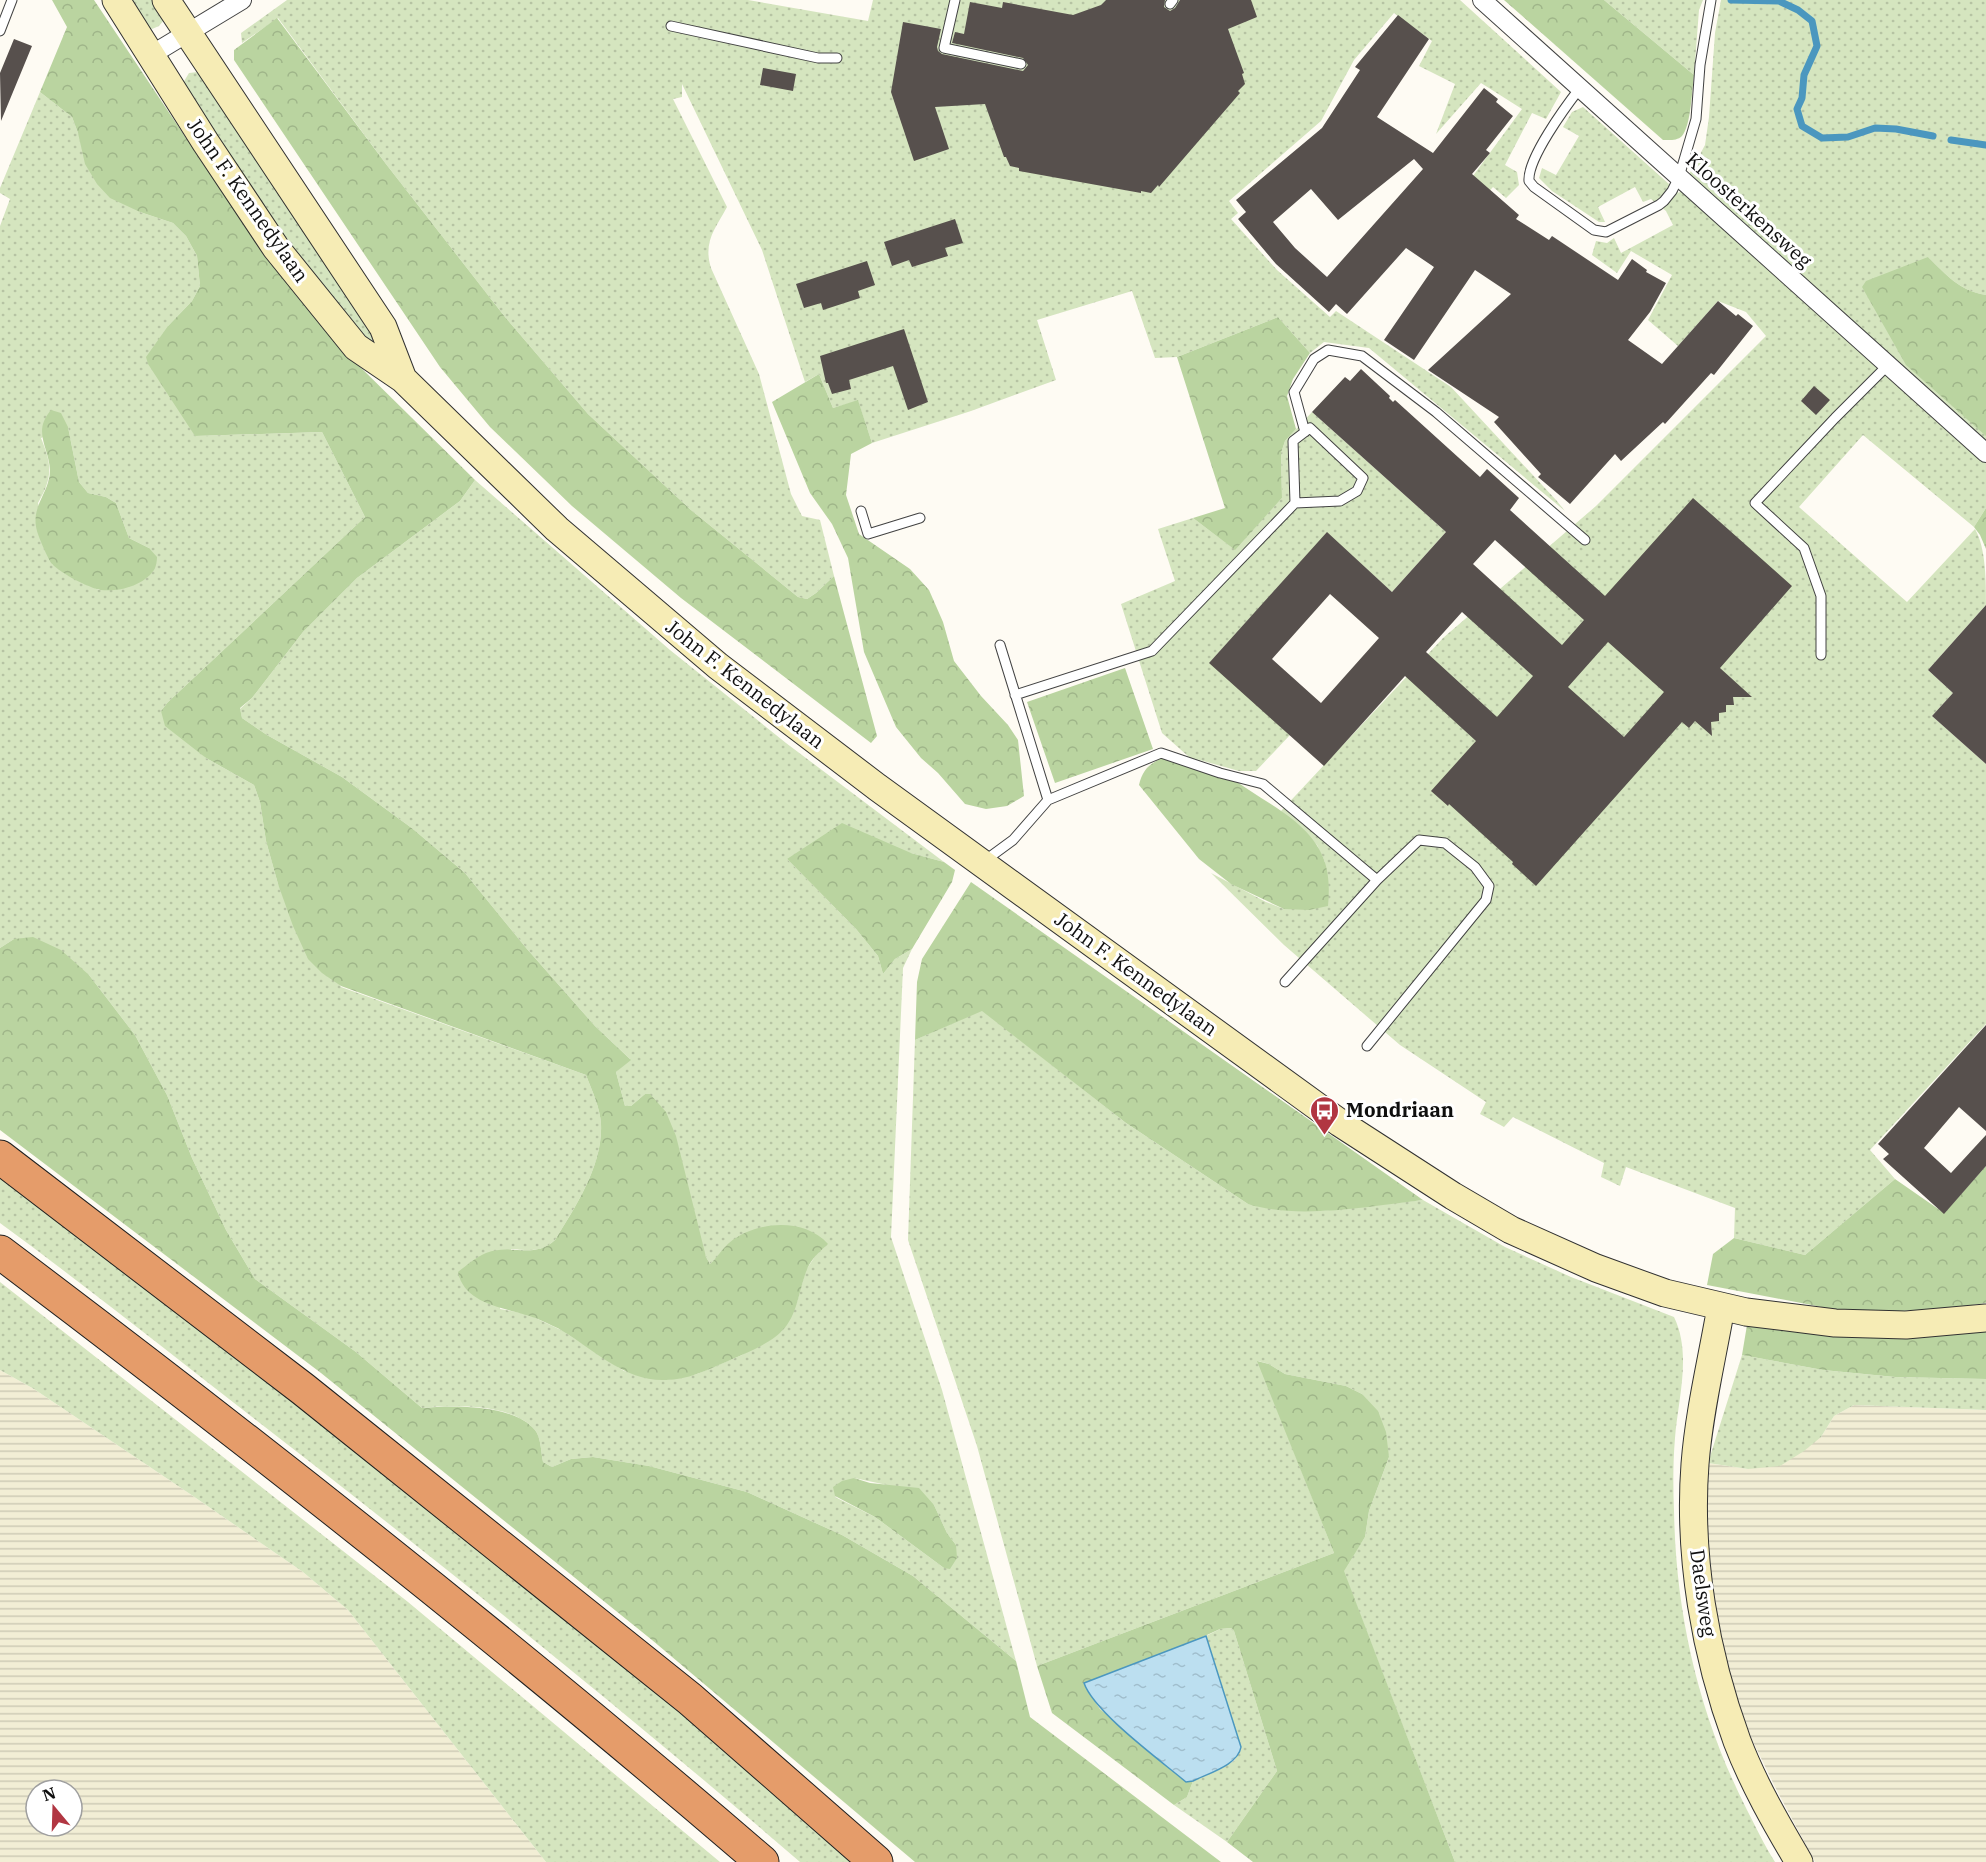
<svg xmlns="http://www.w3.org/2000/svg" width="1986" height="1862" font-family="'IBM Plex Serif',serif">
<defs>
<pattern id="farmland-rules" width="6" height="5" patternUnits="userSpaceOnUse" patternTransform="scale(1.5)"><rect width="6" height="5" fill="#f2eed5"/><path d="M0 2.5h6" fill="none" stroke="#cecbb6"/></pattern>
<pattern id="green-dots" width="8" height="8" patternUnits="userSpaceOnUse" patternTransform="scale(1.5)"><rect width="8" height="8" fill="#d5e5bf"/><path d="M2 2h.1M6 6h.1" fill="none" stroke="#b6c3a3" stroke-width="1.8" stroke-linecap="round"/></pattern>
<pattern id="forest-crowns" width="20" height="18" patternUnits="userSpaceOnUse" patternTransform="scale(1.5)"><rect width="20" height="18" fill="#bad4a0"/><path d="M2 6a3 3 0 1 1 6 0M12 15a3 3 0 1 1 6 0" fill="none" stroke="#9fb589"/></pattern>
<pattern id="water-ripples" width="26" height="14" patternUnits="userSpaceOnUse" patternTransform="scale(1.5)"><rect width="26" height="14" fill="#bcdff0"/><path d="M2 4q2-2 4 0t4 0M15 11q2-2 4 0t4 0" fill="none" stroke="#a0becd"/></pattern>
</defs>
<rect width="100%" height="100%" fill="#fefbf3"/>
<path fill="url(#farmland-rules)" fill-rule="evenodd" d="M0,1370L34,1389L193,1496L303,1572L348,1610L546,1862H0ZM36,1790H72V1826H36Z
M1854,1405L1986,1410V1862H1815L1775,1787L1742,1719L1720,1646L1703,1518L1708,1463L1748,1469L1821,1437L1834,1416Z"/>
<path fill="url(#green-dots)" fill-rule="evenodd" d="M127,0H156L164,20L159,26L152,29L146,26Z
M287,0H748L868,21L873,0H1460L1561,92L1546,119L1532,113L1505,165L1517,172L1519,185L1506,198L1493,187L1465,219L1451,206L1522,109L1481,83L1436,134L1455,84L1419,66L1432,41L1394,13L1354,60L1321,121L1229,201L1238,213L1231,219L1277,270L1330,317L1336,311L1451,387L1556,500L1565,511L1369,348L1324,342L1310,353L1278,317L1177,357L1155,358L1132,291L1037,320L1056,380L971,411L872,443L858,401L833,408L819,374L805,382L762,250L682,84V97L673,99L727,207C715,229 703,242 711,268L759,374L791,494L802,516L820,520L834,576L816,593L807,599L798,597L691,510L588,414L505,317L386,164L278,18L242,43L241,33Z
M1604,0H1703L1699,10L1694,75Z
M1721,0H1986V295C1958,290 1948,276 1928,257L1986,435V508L1974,527L1863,435L1799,507L1907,602L1975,529C1986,548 1986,581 1986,605L1928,670L1953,693L1932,716L1986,764V1024L1870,1150L1895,1179L1805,1255L1734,1238L1735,1208L1626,1167L1620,1186L1601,1177L1604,1163L1513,1117L1504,1127L1480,1114L1486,1102L1400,1045L1284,945L1211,873L1266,902L1284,909L1325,862L1317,845L1281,811L1443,638L1596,506L1766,336L1746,312L1718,301L1678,346L1648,320L1672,275L1631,251L1617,273L1592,255L1596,241L1607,243L1614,238L1621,253L1673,225L1666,211L1651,199L1643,202L1635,187L1598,207L1605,222H1599L1552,191L1539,178L1542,168L1556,175L1579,136L1563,127L1572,112L1583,107L1679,193L1705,145L1709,117L1715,33Z
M198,72L375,336L384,358L329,296L240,176L183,83L189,73Z
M40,92L72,117L78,133L140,212L173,223L186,236L197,256L200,286L192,301L168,326L195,436L322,432L365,517L167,703L161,711L206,758L254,785L260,802L266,841L278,884L341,987L586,1075C592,1091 600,1107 601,1124C603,1165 576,1206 555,1240C541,1253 529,1250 511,1249L500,1309L527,1314L563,1331L624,1371L666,1380L697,1374L742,1355L782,1331L797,1302L806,1270L816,1255L715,1259L710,1264L706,1257L645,1094L631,1106H625L616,1072L630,1059L595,1026L527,949L465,873L413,829L342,777L267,735L242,718L240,709L252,698L303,632L357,578L460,501L475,480L670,650L786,743L944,862L911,853L787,859L856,929L878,956L883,974L895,959L912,949L903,968L891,1237L942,1390L1016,1661L913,1576L842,1535L747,1492L649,1466L593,1457L571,1459L552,1467L543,1462C541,1453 541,1437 535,1430C514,1404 453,1404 422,1408L356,1352L255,1279L226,1230L192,1158L167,1095L135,1035L89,975L14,939L0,948V226L10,199L0,193V188ZM68,427L79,482L88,493L106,497L116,503L129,538L149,548L99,590L67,575L52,564L38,503C53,477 52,465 41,438ZM854,1478L887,1485L934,1505L947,1533L956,1545L944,1568L875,1517L835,1497Z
M1312,412L1446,532L1392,592L1327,533L1210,662L1290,735L1256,771H1239L1189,757L1162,733L1121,604L1175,581L1158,529L1193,518L1234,549L1282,498L1281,453L1285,441Z
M982,1010L1126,1123L1248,1204L1322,1211L1423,1200L1505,1247L1571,1277L1674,1317C1692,1354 1678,1399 1675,1438C1673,1462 1673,1487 1674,1511C1676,1617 1699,1715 1747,1810C1756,1827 1764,1845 1775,1862H1455L1343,1570L1365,1537L1369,1511L1389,1457L1362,1394L1346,1386L1285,1374L1269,1364L1258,1361L1334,1553L1037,1666L977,1446L908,1240L915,1040Z
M0,1175L515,1575L741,1764L853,1862H800C626,1712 447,1568 265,1427C177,1359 90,1289 0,1223Z
M0,1282L408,1602L720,1862H546L348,1610L303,1572L193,1496L34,1389L0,1370Z
M1742,1355L1823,1370L1895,1377L1986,1379V1410L1854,1405L1834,1416L1821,1437L1804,1451L1780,1466L1748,1469L1708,1463Z
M1231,1628L1234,1631L1277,1771L1227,1842L1174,1805L1187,1797L1193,1781L1234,1761L1241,1747L1206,1636L1220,1629Z"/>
<path fill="url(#forest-crowns)" d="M52,0H94L230,204L300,300L348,355L475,480L460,501L357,578L303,632L252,698L240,708L242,718L267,735L342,777L413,829L465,873L527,949L595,1026L631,1060L616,1072L625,1106H631L645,1094H650L666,1112L676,1136L706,1257L710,1264C717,1258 722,1249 729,1243C755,1221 804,1217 828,1244C819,1252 810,1260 806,1272C799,1291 797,1316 782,1331C768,1345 744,1354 726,1362C707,1370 687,1380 666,1380C627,1382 595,1351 564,1332C557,1327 548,1324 540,1320C514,1308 465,1308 458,1272C467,1265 476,1257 486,1253C512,1243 533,1260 555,1240C576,1206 603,1165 601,1124C600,1107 592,1091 586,1075L341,986L322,973L308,959L293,926L278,884L266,841L260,802L254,785L206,758L165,726L161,711L167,703L365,517L322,432L195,436L148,364L146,357L168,326L192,301L200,286L197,256L186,236L173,223L140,212L110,198L97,184L85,164L78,133L72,117L40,92L67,27Z
M1504,0H1604L1694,75C1692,89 1691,126 1682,136C1677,141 1669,140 1663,140Z
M277,18L386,164L505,317L588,414L691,510L798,597L807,599L816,593L834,576L877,736L871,743L681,598L572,506L490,427L440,367L234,60V50Z
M1928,257C1948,276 1958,290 1986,295V436L1906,365L1862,287L1866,281Z
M1278,317L1310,353L1293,379L1287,396L1296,429L1285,441L1281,453L1282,498L1235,550L1193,518L1225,508L1177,357Z
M819,374L833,408L858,400L872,443L851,454L846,495L859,534L910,569L929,590L943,622L954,661L981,696L1008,725L1018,740L1024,796L1007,806L986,809L965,804L938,773L921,758L896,727L864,652L848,558L832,524L810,493L772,402Z
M51,410L61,413L68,427L79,482L88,493L106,497L116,503L129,538L149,548L157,557C157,561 156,567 154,570C143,586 119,592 101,590C89,588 60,573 52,564C48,559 39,538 37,531C30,506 50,493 50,470C49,447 32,432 51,410Z
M1986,508V549L1980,535L1974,527Z
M1125,668L1153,749L1055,783L1027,702Z
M1170,755C1178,756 1186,756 1193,758C1214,765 1231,778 1249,790C1273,806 1300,820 1316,844C1329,863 1330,884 1328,906L1309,910L1284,909L1231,884L1199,859L1139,785C1143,767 1153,761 1170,755Z
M842,823L911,853L944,862L955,870L952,882L912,949L895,959L883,974L878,956L856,929L787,859Z
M971,882L1423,1200C1371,1206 1298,1220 1248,1204L1126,1123L982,1011L915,1040L917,982L922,959Z
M33,937L61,950L89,975L135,1035L167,1095L192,1158L226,1230L255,1279L356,1352L422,1408C453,1405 513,1404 535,1430C541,1437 541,1453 543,1462L552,1467L571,1459L593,1457L649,1466L747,1492L842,1535L913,1576L1016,1661L1030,1717L1221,1862H915L652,1640L321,1373L0,1130V948L14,939Z
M1986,1166V1303L1945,1309L1853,1313L1707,1285L1713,1254L1734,1238L1805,1255L1895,1179L1944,1213Z
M1747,1325L1986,1330V1379L1895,1377L1823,1370L1742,1355Z
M1257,1361L1269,1364L1285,1374L1346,1386L1362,1394L1378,1411L1386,1432L1389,1457L1369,1511L1365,1537L1344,1571L1455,1862H1253L1227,1842L1277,1771L1234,1631L1231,1628L1220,1629L1087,1690L1100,1709L1186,1782L1193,1781L1187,1797L1174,1805L1052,1713L1037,1666L1334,1553Z
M854,1478L870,1483L919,1488L934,1505L947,1533L956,1545L957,1558L950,1569L944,1568L875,1517L835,1496L833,1487L842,1481Z"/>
<path fill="url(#water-ripples)" stroke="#4b97bf" stroke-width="1.5" d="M1206,1636L1241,1747C1238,1765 1209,1773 1193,1781L1186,1782C1160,1760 1094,1712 1084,1683Z"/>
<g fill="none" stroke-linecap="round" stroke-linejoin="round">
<path stroke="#4b97bf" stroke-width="7" d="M1731,0L1779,1L1798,10L1812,21L1817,46L1804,75L1802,98L1797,109L1802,126L1822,138L1848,137L1875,128L1896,129L1933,136
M1951,140L1986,145"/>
</g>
<path fill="#57504d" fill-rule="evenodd" d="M1106,0H1165L1164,7L1170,11L1175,8L1180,0H1251L1257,17L1228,29L1244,73L1242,74L1245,84L1238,91L1240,93L1159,187L1158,185L1151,193L1141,191V193L1019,171V168L1010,166L1006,157H1004L985,104L935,107L949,149L914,161L891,92L903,22L941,29L937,47L938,51L942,54L1023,71L1028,65L1023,58L952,43L955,32L964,34L970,2L1002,8L1003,2L1073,15L1101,5Z
M1398,15L1429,39L1377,117L1433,153L1484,88L1498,99L1496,102L1513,116L1486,150L1490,153L1472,174L1519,215L1516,219L1549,240L1552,236L1618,280L1632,259L1647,270L1646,272L1666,283L1650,312L1628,340L1662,364L1718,301L1736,316L1738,314L1753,326L1714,375L1711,373L1665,424L1663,422L1621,461L1615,454L1570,504L1538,477L1541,474L1494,422L1499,417L1428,370L1511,294L1475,270L1414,360L1384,340L1434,267L1406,248L1347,314L1336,304L1329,312L1276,264L1238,219L1246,212L1236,200L1322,128L1360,70L1355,67ZM1414,159L1423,169L1327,277L1295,248L1273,222L1311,189L1338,220Z
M14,39L32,46L1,121L0,73Z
M763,68L796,74L793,91L760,85Z
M955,219L963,243L945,248L948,256L912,267L909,260L892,266L884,242Z
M867,261L875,285L858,291L860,298L823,310L821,303L804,308L796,284Z
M904,329L928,402L908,410L893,366L849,380L851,389L832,394L828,383H826L820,356Z
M1361,369L1390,396L1389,398L1393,402L1395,400L1480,477L1487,469L1519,498L1510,510L1605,596L1693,498L1792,586L1720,668L1752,697H1733L1734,705H1726V712L1719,713V721L1711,722L1712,736L1695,721L1689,728L1682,722L1536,886L1512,864L1513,862L1449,804L1448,806L1431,791L1476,741L1405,676L1324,766L1209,663L1327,532L1392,592L1446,532L1312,412L1345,377L1350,381ZM1495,540L1584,620L1562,645L1473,564ZM1330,594L1379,638L1321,703L1272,659ZM1462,612L1533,676L1497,717L1426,652ZM1608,642L1664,692L1624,737L1568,687Z
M1814,386L1830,400L1816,415L1801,401Z
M1986,605V764L1932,716L1953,693L1928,670Z
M1986,1025V1131L1959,1107L1924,1148L1951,1173L1986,1135V1166L1944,1214L1883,1159L1889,1154L1878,1144Z"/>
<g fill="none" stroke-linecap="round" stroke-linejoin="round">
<defs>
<path id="lane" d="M955,0L944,48L1021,64
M1170,4L1173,0
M671,26L818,58H837
M0,31L12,0
M1580,88C1566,106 1527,159 1529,181L1534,187L1594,230L1606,232L1659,205L1664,201L1672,191L1679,177L1696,119L1700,65L1711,0
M1305,432L1294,392L1314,359L1328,350L1362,356L1436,412L1585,540
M861,511L868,534L920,518
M1000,645L1048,800
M1821,655V596L1804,548L1755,503L1835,418L1887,366
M1015,695L1152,651L1295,503L1340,501L1357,491L1363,478L1310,428L1293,441L1295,503
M983,862L1013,840L1048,800L1161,753L1220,773L1263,784L1377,880
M1285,982L1377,880L1419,840L1445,843L1475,867L1489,886L1486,900L1367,1046"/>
<path id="street" d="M1482,0L1986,453
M151,55L242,0"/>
<path id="secondary" d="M116,0L206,143L276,248L356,347L403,379L557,529L718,666L877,787L1340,1123L1453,1196L1511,1230L1596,1268L1665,1293L1746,1312L1835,1323L1906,1325L1986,1318
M166,0L383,327L403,379
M1721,1307C1712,1359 1699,1412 1695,1464C1688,1556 1705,1654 1737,1741C1753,1783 1776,1823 1799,1862"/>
<path id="highway" d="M0,1157L303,1389L690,1699L876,1862
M0,1252C260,1448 516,1650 762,1862"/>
</defs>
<use href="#lane" stroke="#424242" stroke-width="11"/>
<use href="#street" stroke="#424242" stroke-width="20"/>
<use href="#secondary" stroke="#313131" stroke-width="29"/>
<use href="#highway" stroke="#202020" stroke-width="35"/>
<use href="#lane" stroke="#fff" stroke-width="9"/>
<use href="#street" stroke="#fff" stroke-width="18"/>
<use href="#secondary" stroke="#f6ecb5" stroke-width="27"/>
<use href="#highway" stroke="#e59c6a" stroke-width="33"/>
</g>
<defs>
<symbol id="bus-pin" viewBox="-11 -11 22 30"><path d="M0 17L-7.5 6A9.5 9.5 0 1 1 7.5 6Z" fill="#b13642" stroke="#fff"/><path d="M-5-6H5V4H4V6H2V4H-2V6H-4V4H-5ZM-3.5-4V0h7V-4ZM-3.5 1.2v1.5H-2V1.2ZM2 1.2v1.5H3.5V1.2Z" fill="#fff"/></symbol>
</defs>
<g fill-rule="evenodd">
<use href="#bus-pin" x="1308" y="1094" width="33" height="45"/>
</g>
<g text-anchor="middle" stroke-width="6" stroke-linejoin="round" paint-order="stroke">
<g font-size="20" fill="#0f0f0f" stroke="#fff">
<text transform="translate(248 200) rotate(55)" y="7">John F. Kennedylaan</text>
<text transform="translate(1749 210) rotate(42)" y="7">Kloosterkensweg</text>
<text transform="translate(745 684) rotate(38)" y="7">John F. Kennedylaan</text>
<text transform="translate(1136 974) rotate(36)" y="7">John F. Kennedylaan</text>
<text transform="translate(1703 1593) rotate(82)" y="7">Daelsweg</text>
</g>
<g font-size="20" font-weight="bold" fill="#0f0f0f" stroke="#fff" text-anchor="start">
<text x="1346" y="1117">Mondriaan</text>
</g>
</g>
<g transform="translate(54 1808) rotate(341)"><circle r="28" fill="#ffffff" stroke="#9f9f9f" stroke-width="1.5"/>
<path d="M0-4.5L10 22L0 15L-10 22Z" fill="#b13642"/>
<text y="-9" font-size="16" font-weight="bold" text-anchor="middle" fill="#0f0f0f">N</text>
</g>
</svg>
